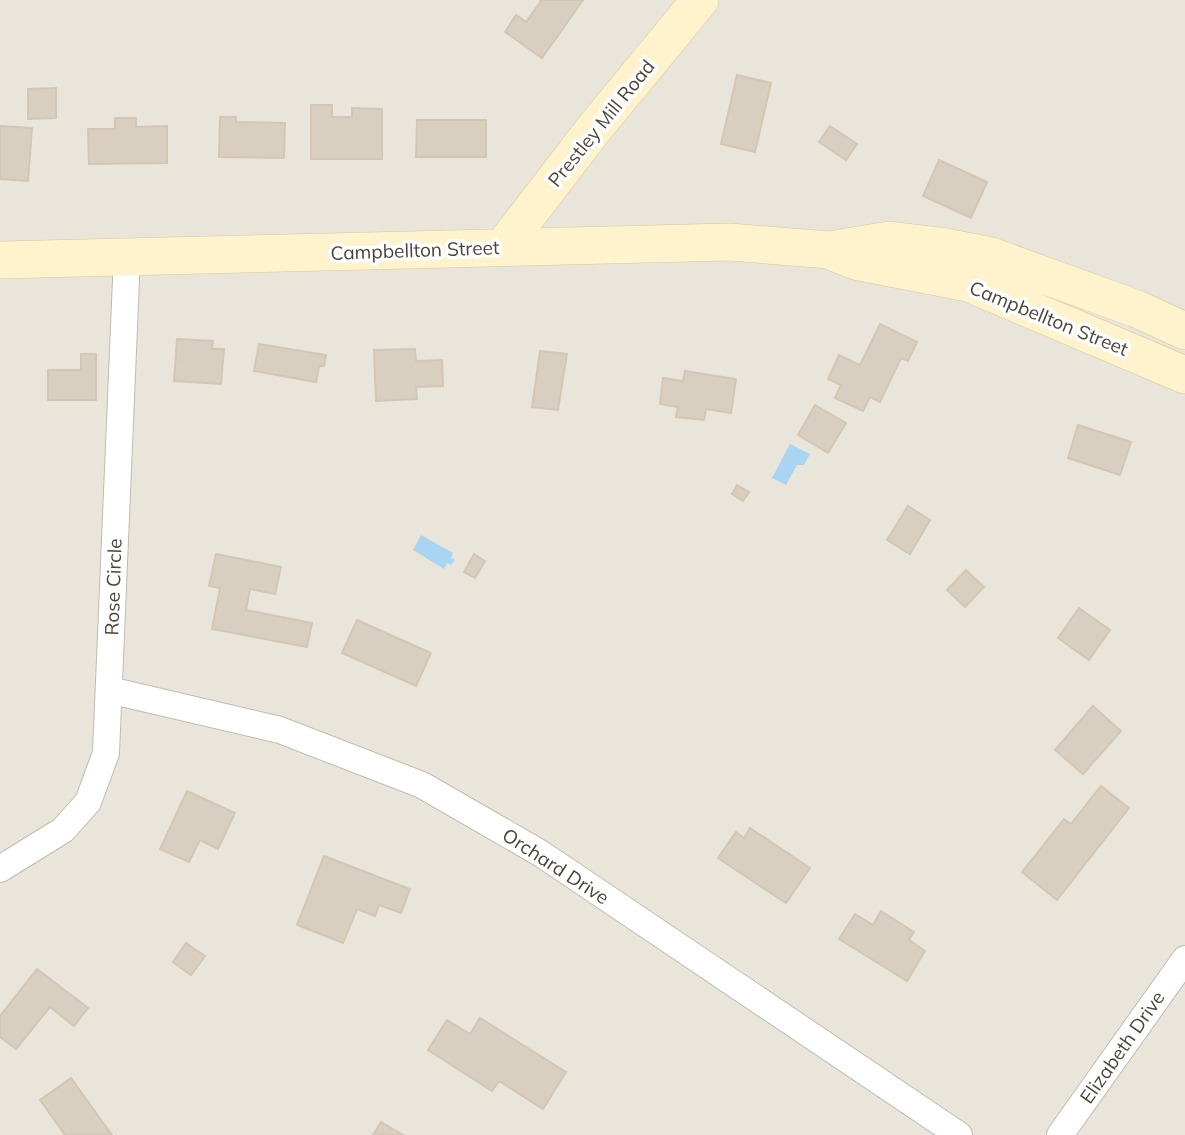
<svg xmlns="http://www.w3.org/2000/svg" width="1185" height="1135" font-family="Mulish,sans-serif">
<rect width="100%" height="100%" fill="#f6f3ec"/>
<path fill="#eae5da" d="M0,0H1185V1135H0Z"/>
<path fill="#a9d4f2" d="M790,444L810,454L804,465H797L786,485L772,478Z
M421,535L453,553L451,558L455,560L451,565L447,563L444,569L413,550Z"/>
<path fill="#d8cfc1" stroke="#d3c7b4" stroke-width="2" d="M540,0H583L542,58L505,32L516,15L526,22L541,1Z
M737,75L771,83L755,152L721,144Z
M56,88V118L28,119V89Z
M311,105H332V117H352V108L382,109V159H311Z
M220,117H236V122L285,123L284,158L219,157Z
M115,118H136V127L167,126V163L89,164L88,129H115Z
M417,120H486V157H416Z
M0,126L32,128L28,181L0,179Z
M830,126L857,144L846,160L819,142Z
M939,160L987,182L971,218L923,196Z
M880,324L917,342L908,361L901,358L880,402L870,397L863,411L835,398L841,385L828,379L839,355L860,365Z
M177,339L213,341L212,349H224L221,384L174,381Z
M259,344L326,355L324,366H319L316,382L254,371Z
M415,349L416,361L442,360L443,386L416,387L417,399L376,401L374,350Z
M540,351L567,354L558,410L532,407Z
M81,354H96V400H48V370H81Z
M685,371L736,379L731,413L706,409L704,420L676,417L678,407L660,404L663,378L683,381Z
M815,405L846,423L828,453L798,435Z
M1078,425L1131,442L1120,475L1068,458Z
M737,485L749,492L743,501L732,494Z
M908,506L930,520L910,554L887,540Z
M216,554L281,567L275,594L250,589L246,610L312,623L307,647L212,629L220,588L209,586Z
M474,554L485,561L475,578L464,572Z
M966,570L984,587L965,607L947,590Z
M1079,608L1110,630L1089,660L1058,638Z
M357,620L431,653L416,686L342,653Z
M1093,706L1121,731L1083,774L1055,750Z
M1101,786L1129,808L1057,900L1022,872L1064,819L1071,824Z
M187,791L235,813L218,849L200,840L189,862L160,849Z
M750,828L810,868L786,903L718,858L736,832L744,838Z
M324,856L410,889L401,913L379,905L375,916L357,909L343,943L297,925Z
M881,911L914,932L909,940L925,951L907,981L839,939L855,914L873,925Z
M186,943L205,956L191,975L173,962Z
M37,969L88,1008L74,1026L50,1007L16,1049L0,1037V1016Z
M480,1018L566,1072L543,1109L499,1081L492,1091L428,1050L447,1020L470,1034Z
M71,1078L112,1135H65L40,1100Z
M381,1122L403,1135H373Z"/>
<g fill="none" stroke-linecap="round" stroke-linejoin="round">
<defs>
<path id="street" d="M109,690L280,730L422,785L540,853L959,1135
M0,869L63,830L88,802L106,753L127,256
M1060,1135L1185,959"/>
<path id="secondary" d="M503,247L593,130L700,0
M833,252L855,261L968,283L1185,375
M0,260L729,242L829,250L889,240L940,246L991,256L1137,309L1185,331"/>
</defs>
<use href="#street" stroke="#c2bbae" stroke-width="28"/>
<use href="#secondary" stroke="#d6c79b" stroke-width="38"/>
<use href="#street" stroke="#fff" stroke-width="26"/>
<use href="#secondary" stroke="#fff3cd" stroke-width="37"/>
</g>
<g text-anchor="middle" stroke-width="7" stroke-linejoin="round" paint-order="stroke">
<g font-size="19" fill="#4b4439" stroke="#fff">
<text transform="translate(601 123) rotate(-51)" y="7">Prestley Mill Road</text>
<text transform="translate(415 250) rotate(-2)" y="7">Campbellton Street</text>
<text transform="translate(1049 318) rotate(22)" y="7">Campbellton Street</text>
<text transform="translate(113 587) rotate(-88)" y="7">Rose Circle</text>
<text transform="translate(556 866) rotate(33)" y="7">Orchard Drive</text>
<text transform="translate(1122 1047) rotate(-55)" y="7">Elizabeth Drive</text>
</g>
</g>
</svg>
